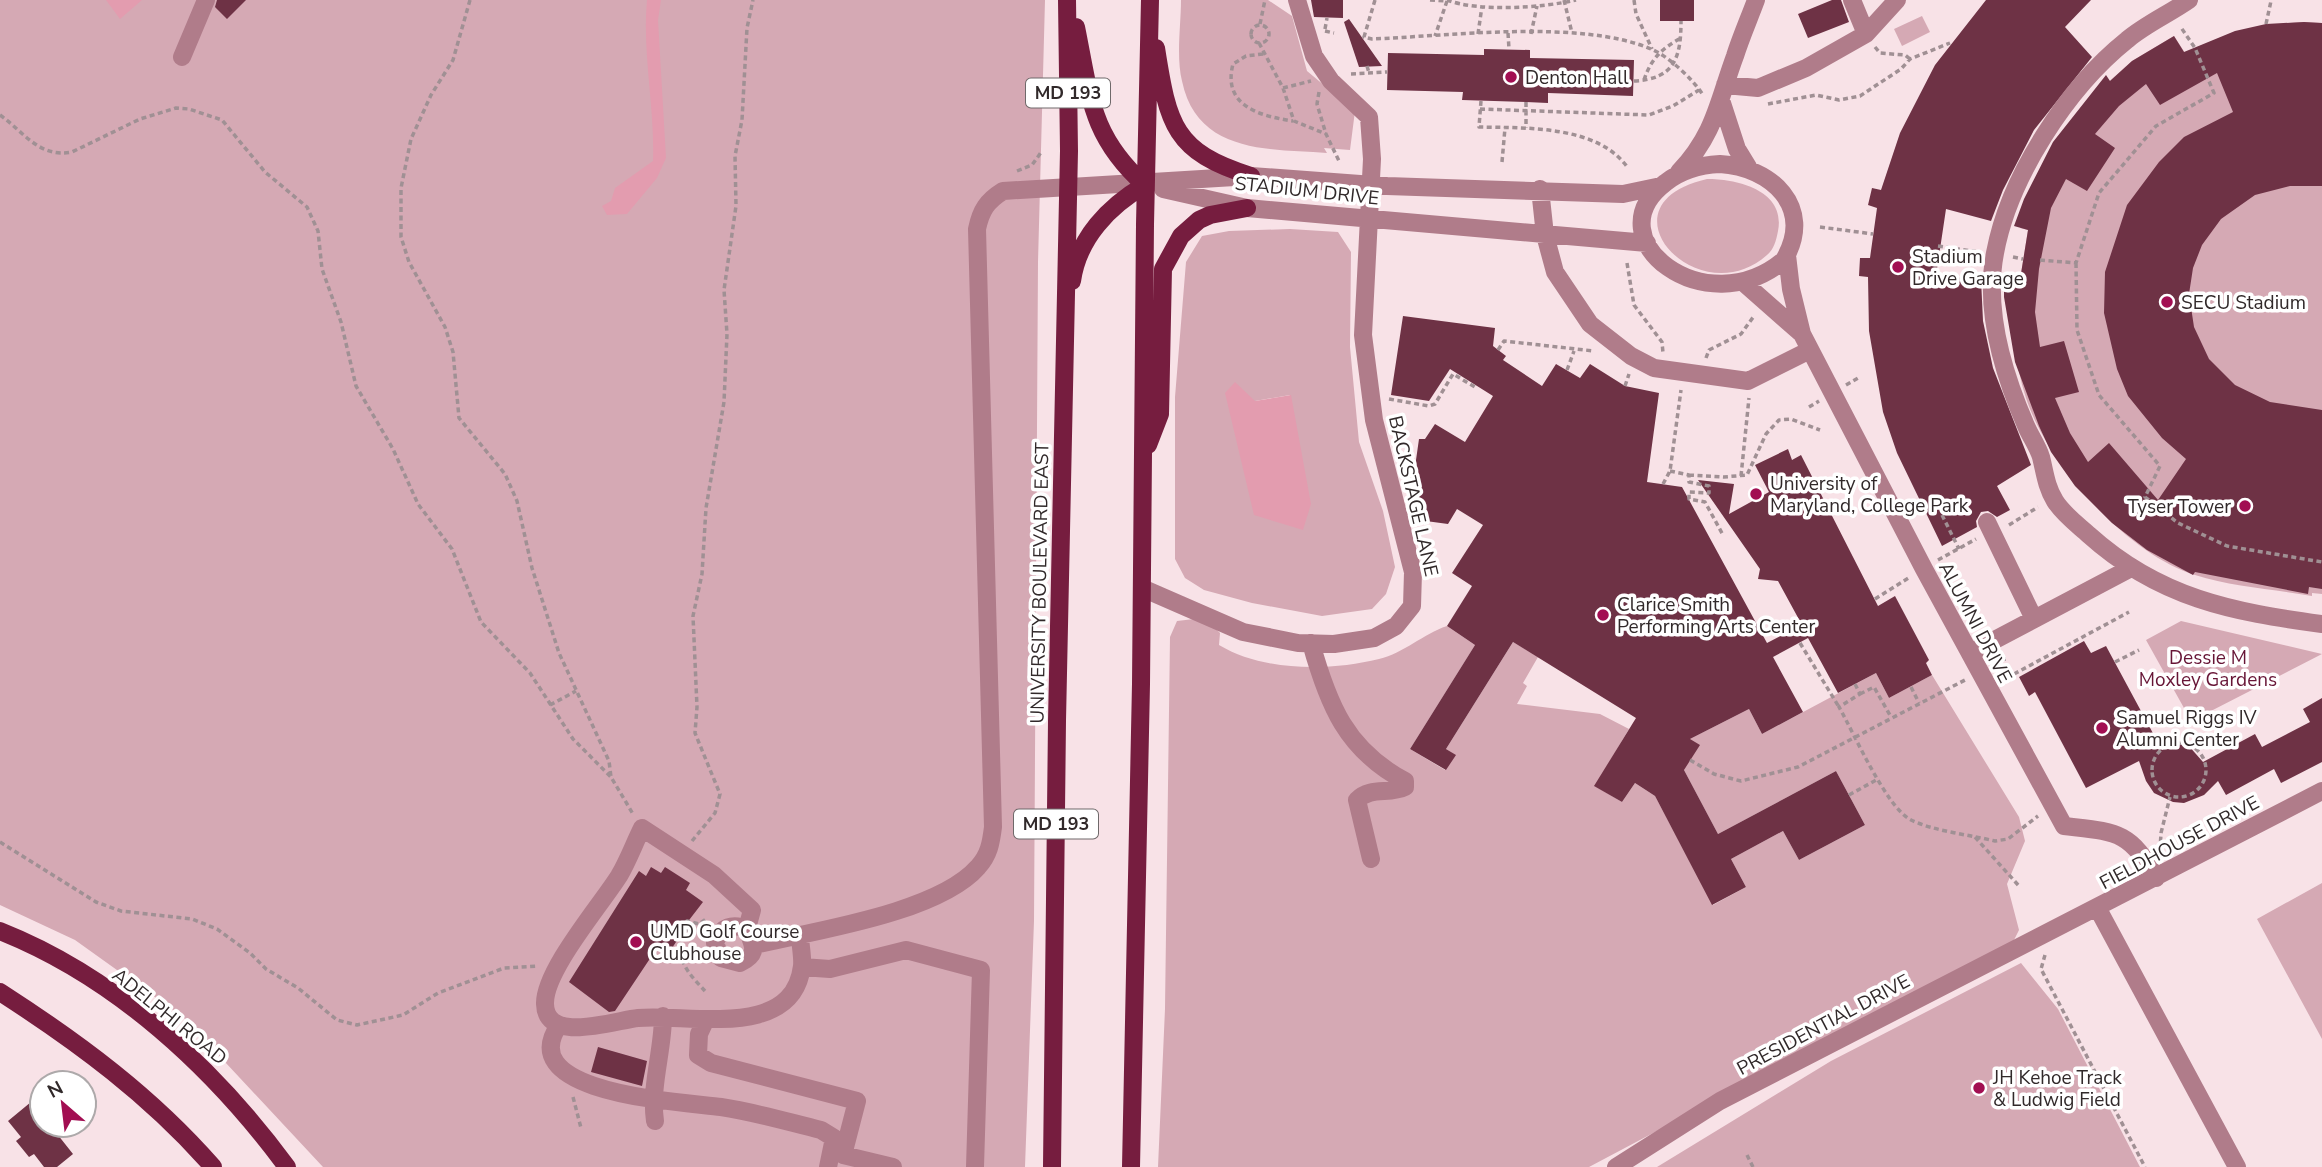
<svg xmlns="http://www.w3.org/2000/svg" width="2322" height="1167" font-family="'Nunito Sans',sans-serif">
<rect width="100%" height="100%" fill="#f8e2e7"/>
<path fill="#d5a9b4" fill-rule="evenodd" d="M0,0H1045L1038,262L1034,921L1025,1167H323L184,1018L75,940L0,905Z
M1181,0H1268L1292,16L1307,71L1355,111L1350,150L1324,148L1327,153C1270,149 1197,154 1182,81C1176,57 1181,25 1181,0Z
M1922,16L1930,32L1902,46L1894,29Z
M2304,22L2322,23V594L2312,593V596C2274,589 2232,587 2195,575C2127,554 2048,465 2026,398C2014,362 2013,324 2011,287L2019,286L2028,230L2020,228L2103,87L2132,61L2174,36L2185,53C2228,35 2257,24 2304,22Z
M1707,179C1737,179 1786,190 1778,231C1776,241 1774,249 1767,255C1699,316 1594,205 1707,179Z
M1290,229L1338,232L1351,252L1350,347L1359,442L1383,511L1395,567L1386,594L1372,609L1322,616L1252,603L1204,590L1185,578L1175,559V397L1186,262L1202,236L1229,231ZM1290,395L1254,515L1255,401Z
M1194,619L1212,625L1220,633L1219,645C1264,672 1330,671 1379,659C1404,653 1423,634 1447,626L1475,645L1410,749L1445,770L1455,755L1446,749L1513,642L1538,657L1523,683L1527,686L1517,704L1600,714L1629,729L1595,786L1622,802L1635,783L1655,796L1713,905L1746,887L1731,859L1783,831L1799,860L1865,825L1836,771L1718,834L1684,770L1690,739L1749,709L1762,734L1876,673L1889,698L1932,675L2019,817L2025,841L2007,884L2019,930L2013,942L1589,1167H1158L1165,1009L1170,637L1177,621Z
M2181,621L2322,654L2209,712L2184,708L2146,640Z
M2322,883V1039L2257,919Z
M2021,963L2058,1009L2140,1167H1657L1831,1061Z"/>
<path fill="#e39caf" d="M106,0H142L120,19Z
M647,0H661L658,20L666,158L657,178L627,214L607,215L602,206L611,201L615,188L653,161C655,108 642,53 647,0Z
M1235,382L1255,401L1291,395L1311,504L1303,530L1254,515L1225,393Z"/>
<path fill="#6e3245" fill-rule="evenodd" d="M217,0H246L227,19L215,7Z
M1311,0H1343V18L1314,17Z
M1660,0H1694V21H1660Z
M1832,0H1841L1849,22L1808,38L1798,14Z
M1986,0H2091L2065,27L2092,57L2034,130L2003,190L1991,221L1946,209L1936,276L1981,279L1983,321L1993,368L2031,465L1997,486L2010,510L1997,517L1988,511L1981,512L1976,521L1977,527L1942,546L1897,453L1883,412L1869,331L1868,277L1859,276L1860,258H1870L1877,208L1868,205L1872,188L1881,190L1900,133L1935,65Z
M1349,19L1382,66L1359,67L1344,22Z
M2304,22L2322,23V186H2290L2255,195L2221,219L2202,245L2193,268L2189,294L2194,327L2209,359L2235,385L2270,402L2322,410V589L2309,587L2308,594L2195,572L2193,575L2147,550L2112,523L2075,486L2051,452L2039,426L2015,362L2004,297V287L2019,286L2028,230L2014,226L2024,199L2053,142L2106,75L2110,81L2132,61L2174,36L2184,52L2235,31L2266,24ZM2217,73L2233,112L2184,137L2159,162L2127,205L2105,272L2104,313L2117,369L2128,396L2162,438L2186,459L2158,500L2109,443L2088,462L2070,433L2055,398L2079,392L2064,341L2040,347L2035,312L2039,269L2051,208L2066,179L2087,191L2115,148L2095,134L2119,106L2146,84L2160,105Z
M1484,49L1530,50V58L1634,60L1633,96L1548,93V103L1526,102L1462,100L1463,92L1387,90L1388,53L1484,55Z
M1403,316L1495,328L1493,346L1506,356L1503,360L1542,386L1556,364L1580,378L1590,364L1625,386L1659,393L1647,482L1682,487L1767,643L1802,625L1778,581L1758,579L1760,569L1698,480L1734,484L1729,514L1769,492L1755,465L1788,449L1792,460L1801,455L1878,606L1895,596L1929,660L1926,663L1932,675L1889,698L1876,673L1838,693L1808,638L1773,657L1803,712L1762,734L1749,709L1690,739L1700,745L1684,770L1718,834L1836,771L1865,825L1799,860L1783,831L1731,859L1746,887L1712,905L1655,796L1635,783L1622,802L1594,786L1636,718L1513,642L1446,749L1456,755L1446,770L1410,749L1475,645L1447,626L1472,586L1452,573L1483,525L1457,509L1448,524L1411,519L1409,509L1419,439H1425L1435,424L1465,442L1493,396L1450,369L1429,401L1391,395Z
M2084,641L2091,653L2106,646L2162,750L2175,744L2188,745L2203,762L2255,734L2262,747L2310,722L2303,709L2322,698V762L2281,783L2274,769L2226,795L2218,781L2204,795L2184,803L2173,802L2154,793L2146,781L2139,761L2086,788L2035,692L2029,696L2019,677Z
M651,867L661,873L665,867L690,883L686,890L703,902L676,937L678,939L670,951L659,945L615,1011L609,1012L569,982L639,871L646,876Z
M598,1047L647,1061L642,1086L591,1072Z
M31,1102L42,1115V1125H50L73,1154L57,1167H44L34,1154L29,1157L16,1141L21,1137L8,1121Z"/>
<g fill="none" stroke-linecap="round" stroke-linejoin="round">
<path stroke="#a09094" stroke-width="3.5" stroke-dasharray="5 3.5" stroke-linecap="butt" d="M470,0L453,60L431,95L411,139L401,188V237L409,262L445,327L453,352L459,418L505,474L517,501L532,568L559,653L609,761L611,777L633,814
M1375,0L1364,37L1372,39C1449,36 1581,19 1651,49C1668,56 1693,79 1703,95
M1430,0L1447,1L1435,36
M1447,0C1478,12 1542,8 1576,0
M1564,0L1572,33
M1634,0L1636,14L1652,49
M1260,24L1265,0
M2266,24L2271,1
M1251 34a9 9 0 1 1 18 0a9 9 0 1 1-18 0Z
M1325,29L1327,18
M1325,31L1334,33
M1508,33L1509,49
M1478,34L1482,6
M1531,34L1537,6
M1259,43L1283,88L1294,121L1326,134L1339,161
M1875,47L1880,53L1905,55L1910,59
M1263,54L1246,56L1233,64C1222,106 1260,116 1293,121
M1367,66L1369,73
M1351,74L1387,72
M1644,80C1651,59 1661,49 1681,38
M1634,81C1675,79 1681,57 1681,21
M1283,88L1311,81
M1319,92L1317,104L1326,134
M1481,101L1479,127C1526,128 1598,125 1628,168
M1526,102V128
M1768,104L1816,95L1839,100L1860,96L1901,69L1910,59L1950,43
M1480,109L1649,115L1673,106L1699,90
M0,115C25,133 39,158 72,152L140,119L176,108L189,109L222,120L265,172L307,207L318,231L322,269L341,322L356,386L393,449L418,504L452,549L481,622L530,673L573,739L611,777
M1502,162L1505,128
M1017,171L1032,165L1042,151
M1820,227L1873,234
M1938,246L1978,252
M2013,257L2023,259
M2040,260L2076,263L2099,193L2156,126L2214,93L2195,48L2180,26
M1627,263L1634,305L1662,342L1663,353
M2076,263L2077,330L2099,395L2160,466L2145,497L2178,523L2227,546L2322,562
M1498,350L1504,341L1594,351
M1706,358L1709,350L1741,334L1754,316
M1567,370L1574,351
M1846,385L1860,377
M1625,386L1629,374
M1389,399L1429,406L1435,404L1453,374L1475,387L1476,385
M1809,407L1819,401
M1670,471L1689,475V482L1709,486V493L1689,492V499L1705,502L1723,535
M1689,475L1724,477L1747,475L1766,434L1779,420L1791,419L1820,430
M1741,476L1749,398
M1663,484L1670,471L1681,390
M1942,515L1959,549
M2009,525L2038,507
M1938,560L1976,539
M1875,599L1910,577
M1800,643L1839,707
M2001,659H2006
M2115,662L2139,650
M2014,674L2129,612
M1855,684L1860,694L1839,707C1855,735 1886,807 1911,820C1933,831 1971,835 1995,841L2008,839L2038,816
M1911,687L1919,703
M1860,694L1874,687L1891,717
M550,705L576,691
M2152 770a27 27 0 1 1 54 0a27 27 0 1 1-54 0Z
M1690,760L1714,774L1741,781L1798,767L1965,680
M1849,795L1878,779
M1975,837L2019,886
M692,841L715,813L720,794L695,733L697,707L693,616L702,574L706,508L724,402L727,334L724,290L736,206L735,156L742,120L747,28L753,0
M0,842L96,902L121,911L192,919L217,929L250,953L266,969L298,988L337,1020L357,1025L403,1015L438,993L504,968L538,966
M2160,850L2161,833L2170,797
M2045,955L2041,969L2145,1167
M705,991C695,980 680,966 681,950C682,939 688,933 687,921L699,924L706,919
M573,1097L581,1128
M1747,1155L1753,1167"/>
<path stroke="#b07c8a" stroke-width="18" d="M1852,0L1866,34
M2189,0C2169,14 2146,24 2127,40C2067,88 2009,177 1995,253C1984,310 2004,376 2027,428C2031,437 2038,447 2041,457C2045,473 2046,486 2055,501C2063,514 2078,525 2089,535C2159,598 2232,612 2322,624
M182,57L206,0
M1725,85L1758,88L1806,68L1866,34L1897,0
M1722,103L1737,149L1748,167
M1720,164C1771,167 1815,207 1784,260C1706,326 1592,239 1665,183C1681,170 1699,165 1720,164Z
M1679,172C1715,134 1718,102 1735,56C1741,37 1749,19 1756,0
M1163,189L1247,208L1647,243
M1540,189L1545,235L1555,272L1590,324L1631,356L1654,368L1748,381L1810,350
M1787,255L1791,289L1802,334L1924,569L2064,826C2115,832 2130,830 2156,878
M1744,283L1802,334
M1987,522L2034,619
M1142,588L1243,632L1298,643L1334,644L1374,638L1396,626L1412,606L1413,572L1374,420L1363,335L1372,159L1369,117L1331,81L1314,56L1297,0
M1311,643C1328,704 1346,750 1405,781V787C1389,795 1371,786 1357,800L1371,859
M1970,653L2131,568
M2098,909L2237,1167
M748,930C733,922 720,927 715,943L721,958L740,963C763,952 749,943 748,928C748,922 751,915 752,910L714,875L642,828C634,844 628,861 619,876C600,906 544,971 545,1004C546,1045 616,1020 638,1018C688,1013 793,1041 802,966C803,957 800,944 800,935
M754,945C813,931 938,913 978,867C989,855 991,843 993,827L977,229C981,210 987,201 1003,191L1251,176L1387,186L1623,194L1661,186
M802,967L830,969L906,950L981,970L975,1167
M706,1019L699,1034L698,1055L711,1063L857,1101L843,1155L893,1167
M559,1025C511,1095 686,1102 721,1107C755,1112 788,1122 821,1130L834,1138L828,1167
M655,1121C650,1086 663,1051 663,1016
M1616,1167L1720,1101L2322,791"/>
<path stroke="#761d3f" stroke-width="18" d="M1076,27C1090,95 1090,136 1145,185
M1156,48C1168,125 1174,152 1251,176
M1072,281C1078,238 1109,206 1145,185
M1148,445L1160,414L1163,269L1181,236L1199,220L1210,215L1247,208
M0,931C116,977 214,1068 287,1167
M0,992C79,1043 151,1096 213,1167
M1052,1167L1057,721L1069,151L1067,0
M1131,1167L1141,684L1145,224L1150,0"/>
</g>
<g fill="#a20e52" stroke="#fff" stroke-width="2.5">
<circle cx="1511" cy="77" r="7"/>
<circle cx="1898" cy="267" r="7"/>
<circle cx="2167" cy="302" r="7"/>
<circle cx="1756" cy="494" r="7"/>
<circle cx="2245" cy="506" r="7"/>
<circle cx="1603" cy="615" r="7"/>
<circle cx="2102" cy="728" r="7"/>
<circle cx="636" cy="942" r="7"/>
<circle cx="1979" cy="1088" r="7"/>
</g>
<g text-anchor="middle" stroke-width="7" stroke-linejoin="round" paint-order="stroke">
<g fill="#fff" stroke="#6f696a" stroke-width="2">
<rect x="1026" y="78.5" width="84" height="29" rx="5"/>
<rect x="1014" y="809.5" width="84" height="29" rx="5"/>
</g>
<g font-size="18" font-weight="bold" fill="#31292a">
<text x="1068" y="99">MD 193</text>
<text x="1056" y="830">MD 193</text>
</g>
<g font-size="19" fill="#31292a" stroke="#fff" text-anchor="start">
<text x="1525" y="84">Denton Hall</text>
<text x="1912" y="263">Stadium<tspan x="1912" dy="22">Drive Garage</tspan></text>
<text x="2181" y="309">SECU Stadium</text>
<text x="1770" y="490">University of<tspan x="1770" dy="22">Maryland, College Park</tspan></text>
<text x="2231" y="513" text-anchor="end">Tyser Tower</text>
<text x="1617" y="611">Clarice Smith<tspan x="1617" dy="22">Performing Arts Center</tspan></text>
<text x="2116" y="724">Samuel Riggs IV<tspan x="2116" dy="22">Alumni Center</tspan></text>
<text x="650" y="938">UMD Golf Course<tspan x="650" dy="22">Clubhouse</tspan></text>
<text x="1993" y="1084">JH Kehoe Track<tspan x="1993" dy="22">&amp; Ludwig Field</tspan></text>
</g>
<g font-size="19" fill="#31292a" stroke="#fff">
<text transform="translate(1307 190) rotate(6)" y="7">STADIUM DRIVE</text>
<text transform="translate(1414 496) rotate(77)" y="7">BACKSTAGE LANE</text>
<text transform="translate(1039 583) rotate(-89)" y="7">UNIVERSITY BOULEVARD EAST</text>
<text transform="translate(1976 622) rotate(62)" y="7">ALUMNI DRIVE</text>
<text transform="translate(2179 842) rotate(-28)" y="7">FIELDHOUSE DRIVE</text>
<text transform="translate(170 1016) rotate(39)" y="7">ADELPHI ROAD</text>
<text transform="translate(1823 1024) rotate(-28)" y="7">PRESIDENTIAL DRIVE</text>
</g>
<g font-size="19" fill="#671536" stroke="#fff">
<text x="2208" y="664">Dessie M<tspan x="2208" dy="22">Moxley Gardens</tspan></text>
</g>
</g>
<g transform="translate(63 1104) rotate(332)"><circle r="33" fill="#ffffff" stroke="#ada9aa" stroke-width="2"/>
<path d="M0-5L12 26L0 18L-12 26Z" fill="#a20e52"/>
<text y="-10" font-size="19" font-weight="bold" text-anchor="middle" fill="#31292a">N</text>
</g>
</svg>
